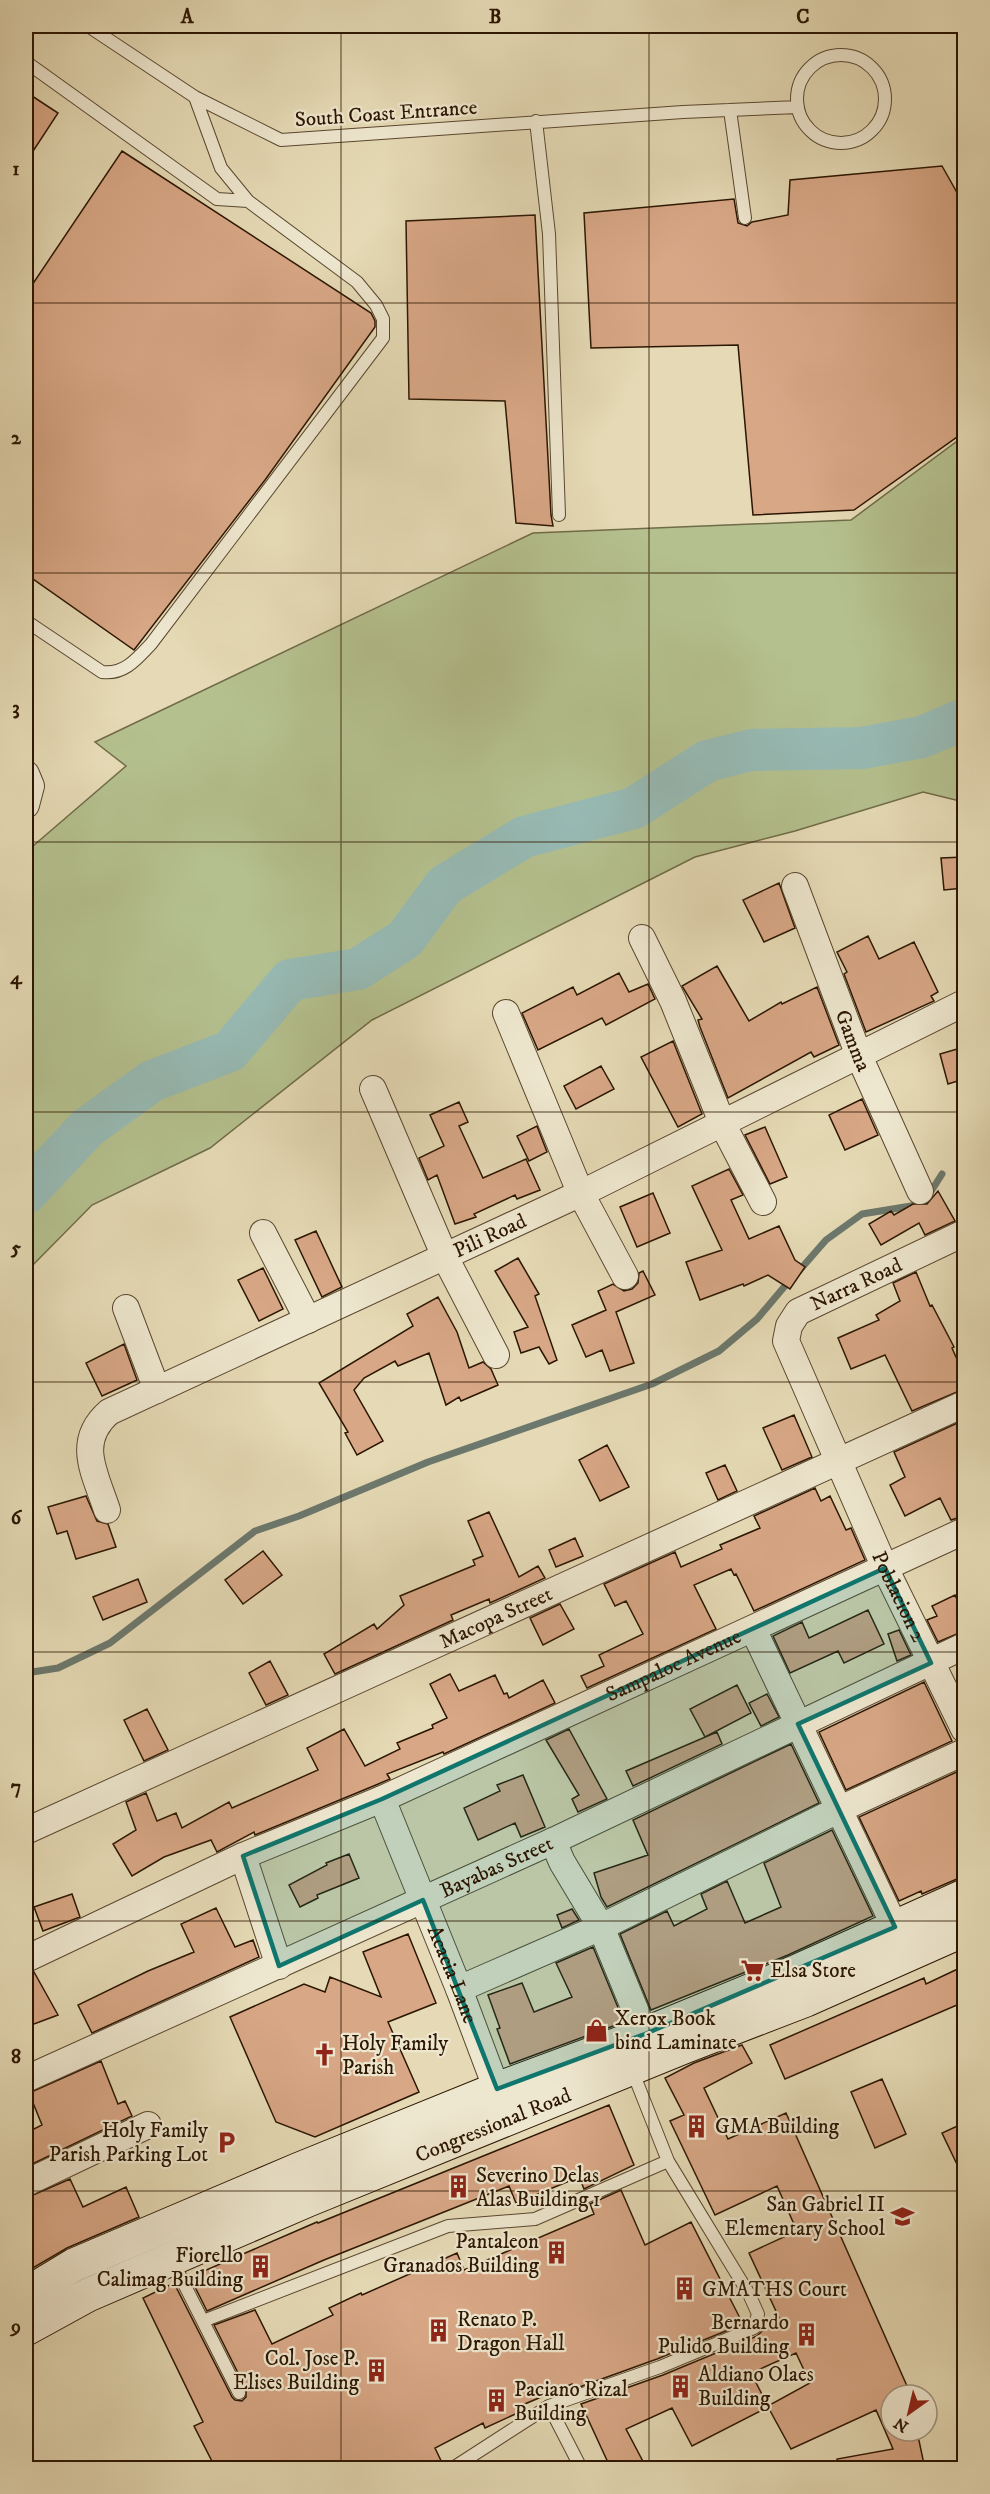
<svg xmlns="http://www.w3.org/2000/svg" width="990" height="2494" font-family="'IM FELL DW Pica',serif">
<rect width="100%" height="100%" fill="#e5dab5"/>
<filter id="stains"><feTurbulence type="fractalNoise" baseFrequency=".00333" numOctaves="4"/><feColorMatrix values="0 0 0 0 .2 0 0 0 0 .09 0 0 0 0 .02 0 0 0 .5 -.17"/></filter>
<radialGradient id="worn" r=".72"><stop offset=".6" stop-color="#630" stop-opacity="0"/><stop offset="1" stop-color="#630" stop-opacity=".3"/></radialGradient>
<path fill="#b4c08e" stroke="#706b48" stroke-width="1.5" d="M964,436V802L923,792L795,831L695,857L372,1020L210,1148L92,1205L26,1272V852L126,766L95,742L533,533L851,520Z"/>
<g fill="none" stroke-linecap="round" stroke-linejoin="round">
<path stroke="#6c786d" stroke-width="7" d="M798,1272L826,1240L862,1214L911,1206L925,1201L942,1174
M26,1673L58,1668L110,1643L255,1531L299,1516L428,1462L652,1384L719,1351L757,1319L790,1280"/>
<path stroke="#97bab4" stroke-width="42" d="M26,1193L88,1127L152,1081L230,1051L290,980L358,969L405,939L445,885L524,837L634,808L707,761L751,750L862,748L922,737L964,719"/>
</g>
<path fill="#d8a786" stroke="#2c1602" stroke-width="1.5" fill-rule="evenodd" d="M26,92L58,113L26,162Z
M122,151L371,313L375,321V327L265,480L134,650L26,574V294Z
M942,166L964,205V432L854,510L753,515L738,345L591,348L584,213L734,199L738,223L747,226L752,222L788,215L790,180Z
M535,215L551,515L553,526L516,523L505,401L409,399L406,221Z
M964,857V888L944,890L941,858Z
M779,883L795,928L764,942L743,900Z
M868,936L879,959L914,942L938,992L931,996L934,1001L866,1032L844,974L847,972L837,952Z
M717,966L749,1021L781,1002L782,1004L817,987L839,1045L814,1057L811,1052L728,1098L700,1027L698,1020L702,1019L682,986Z
M619,973L629,992L648,984L655,999L606,1025L602,1018L538,1050L522,1013L573,987L577,995Z
M673,1041L702,1114L678,1127L641,1057Z
M964,1047V1079L948,1084L940,1054Z
M601,1066L614,1089L576,1109L564,1086Z
M862,1099L878,1135L845,1150L829,1115Z
M459,1102L468,1122L459,1126L483,1178L526,1159L540,1190L517,1199L515,1195L474,1214L476,1217L455,1224L437,1175L428,1180L419,1158L444,1146L430,1115Z
M537,1126L547,1152L529,1161L517,1136Z
M765,1127L787,1177L770,1184L745,1135Z
M729,1169L743,1195L731,1200L749,1239L779,1226L795,1260L805,1267L790,1289L768,1275L744,1286L743,1284L700,1300L686,1262L722,1250L692,1186Z
M938,1191L955,1221L925,1235L919,1223L881,1245L869,1224L891,1211L894,1215L913,1204H927Z
M653,1193L670,1233L637,1247L620,1207Z
M316,1231L342,1287L322,1297L295,1240Z
M518,1258L539,1294L535,1296L557,1360L549,1364L539,1347L521,1353L514,1332L528,1327L495,1271Z
M263,1268L283,1309L259,1321L238,1280Z
M643,1271L655,1295L616,1312L634,1363L610,1371L602,1350L586,1357L572,1325L606,1310L598,1291L613,1284L624,1291L632,1289L638,1283L639,1273Z
M916,1272L930,1306L932,1305L954,1347L952,1348L964,1375V1389L912,1411L885,1355L851,1369L838,1338L879,1320L876,1315L900,1301L893,1283Z
M438,1297L457,1332L469,1368L483,1362L491,1369L498,1385L461,1401L459,1397L446,1405L429,1353L398,1366L395,1361L364,1378L354,1390L383,1441L357,1455L345,1433L348,1432L319,1383L413,1326L407,1314Z
M124,1344L137,1380L102,1396L86,1363Z
M794,1415L812,1457L782,1470L763,1428Z
M964,1420V1516L951,1520L940,1498L905,1516L890,1485L905,1477L894,1452Z
M607,1445L629,1487L600,1501L579,1460Z
M725,1465L737,1491L718,1500L706,1473Z
M815,1488L821,1501L830,1496L846,1530L851,1528L865,1560L754,1611L736,1574L734,1575L731,1569L694,1585L716,1629L587,1688L581,1676L604,1666L599,1655L643,1634L626,1601L615,1606L604,1584L675,1552L681,1567L722,1549L720,1545L760,1528L754,1516Z
M86,1496L97,1521L108,1524L116,1547L76,1559L67,1531L57,1534L48,1507Z
M489,1512L519,1577L538,1566L545,1578L490,1603L489,1599L451,1615L453,1620L335,1674L324,1654L374,1624L377,1629L404,1605L400,1596L475,1565L473,1560L483,1556L468,1521Z
M575,1538L583,1556L556,1567L549,1550Z
M263,1551L282,1575L243,1604L225,1580Z
M138,1579L147,1602L103,1620L93,1597Z
M955,1595L964,1615V1631L938,1642L927,1620L937,1616L932,1606Z
M560,1604L574,1629L543,1645L530,1618Z
M868,1610L884,1644L844,1663L838,1651L790,1673L773,1636L802,1622L809,1638Z
M899,1630L911,1655L897,1661L888,1634Z
M270,1661L288,1695L266,1705L249,1673Z
M450,1674L459,1691L495,1675L504,1694L507,1693L509,1698L543,1680L555,1703L444,1754L443,1752L387,1774L390,1779L376,1785L255,1835L254,1832L217,1852L211,1840L164,1857L132,1876L113,1844L136,1830L126,1802L146,1793L157,1821L176,1813L182,1828L229,1802L232,1808L318,1770L307,1748L344,1729L365,1766L400,1749L397,1743L433,1728L432,1725L447,1718L430,1684Z
M924,1682L952,1741L846,1790L819,1732Z
M737,1685L751,1713L705,1737L690,1709Z
M767,1694L779,1717L761,1726L749,1703Z
M147,1709L168,1750L144,1761L124,1720Z
M569,1729L607,1799L578,1812L572,1799L579,1795L546,1740Z
M717,1732L722,1744L633,1786L626,1771Z
M791,1744L819,1803L607,1907L601,1897L594,1873L648,1855L633,1820Z
M961,1770L964,1778V1876L922,1894L921,1891L899,1901L859,1817Z
M523,1775L545,1827L521,1837L515,1823L478,1840L464,1808L500,1791L497,1785Z
M832,1830L873,1916L788,1955L651,2010L620,1934L667,1911L674,1926L707,1909L701,1894L727,1881L745,1923L781,1907L764,1863Z
M349,1854L359,1878L317,1895L318,1898L300,1907L289,1885L327,1865L326,1863Z
M72,1894L80,1917L43,1931L34,1907Z
M216,1908L235,1947L253,1940L259,1957L92,2033L78,2005L148,1971L194,1952L181,1924Z
M572,1909L579,1920L562,1928L557,1915Z
M408,1934L436,2003L388,2022L419,2092L315,2137L276,2122L230,2017L304,1984L325,1992L330,1977L381,1997L363,1952Z
M593,1947L624,2022L510,2064L497,2029L500,2028L488,1995L522,1983L534,2012L572,1997L556,1963Z
M964,1966V2002L785,2079L770,2045L924,1978L926,1984Z
M34,1972L58,2015L26,2027V1974Z
M742,2045L752,2063L704,2088L728,2139L786,2113L911,2395H891V2431H917L925,2469H838L837,2459L893,2449L876,2410L791,2449L768,2407L692,2446L672,2408L626,2429L647,2469H611L581,2404L663,2375L757,2336L762,2331L781,2322L749,2253L797,2231L777,2186L715,2215L670,2121L684,2115L665,2078L694,2063ZM796,2353L810,2383L768,2406L751,2373Z
M101,2061L118,2104L125,2101L132,2116L26,2167V2133L42,2125L29,2093Z
M882,2079L906,2134L875,2148L851,2092Z
M609,2105L634,2165L584,2189L579,2177L516,2203L509,2186L324,2260L207,2311L190,2277L317,2222L318,2223Z
M964,2123V2179L942,2133Z
M70,2179L83,2207L126,2187L139,2217L67,2248L26,2272V2198Z
M621,2190L645,2245L691,2222L743,2324L657,2359L574,2389L572,2384L520,2406L522,2411L485,2428L483,2423L435,2448L445,2469H216L194,2426L203,2422L143,2298L174,2283L232,2397L235,2400L242,2401L246,2397V2389L214,2325L255,2310L272,2344L333,2315L329,2308L361,2293L362,2295L457,2253L464,2270L594,2214L590,2204Z"/>
<g fill="none" stroke-linecap="round" stroke-linejoin="round">
<defs>
<path id="lane" d="M88,26L195,97L281,140L683,112L798,107
M797 99a44 44 0 1 1 88 0a44 44 0 1 1-88 0Z
M26,62L217,199L248,201
M730,110L745,218
M536,121L549,234L559,515
M26,621L102,672C124,675 137,659 151,644L383,338V319L376,305L357,282L248,201L221,168L195,97
M172,2260L239,2393
M203,2321L448,2226L535,2219L668,2161
M453,2468L549,2406
M581,2468L549,2406L660,2367L754,2328L758,2314L749,2294L668,2161L632,2070"/>
<g id="street">
<path d="M26,774L31,786L26,805"/>
<path id="s1" d="M795,886L859,1056L920,1191"/>
<path d="M642,938L673,1001L723,1125L763,1202"/>
<path d="M506,1013L580,1192L625,1276"/>
<path d="M373,1089L445,1257L496,1355"/>
<path d="M263,1233L308,1320"/>
<path id="s2" d="M964,1233L798,1312L789,1326L786,1341L885,1568L964,1729"/>
<path d="M126,1308L157,1390"/>
<path id="s3" d="M107,1510C95,1473 75,1442 109,1412L592,1188L964,1003"/>
<path d="M753,1629L895,1927"/>
<path id="s4" d="M382,1799L459,1989L503,2106"/>
<path id="s5" d="M26,1831L964,1404"/>
<path d="M553,1841L562,1862L601,1927L645,2034"/>
<path d="M243,1856L279,1966"/>
<path id="s6" d="M26,1959L243,1856L382,1799L964,1531"/>
<path d="M459,1989L601,1927L840,1809L964,1752"/>
<path id="s7" d="M26,2079L553,1841L964,1646"/>
<path d="M26,2183L148,2125"/>
</g>
<g id="secondary">
<path d="M26,2294L74,2265L297,2170L497,2089L645,2034L795,1972L964,1896"/>
<path id="s8" d="M26,2329L88,2295L308,2200L684,2047L806,2000L964,1930"/>
</g>
</defs>
<use href="#lane" stroke="#5a472f" stroke-width="14"/>
<use href="#street" stroke="#5a472f" stroke-width="28"/>
<use href="#secondary" stroke="#2c1602" stroke-width="35"/>
<use href="#lane" stroke="#eee7cf" stroke-width="12"/>
<use href="#street" stroke="#eee7cf" stroke-width="26"/>
<use href="#secondary" stroke="#eee7cf" stroke-width="33"/>
</g>
<path fill="#0f766e" fill-opacity="0.2" stroke="#0f766e" stroke-width="4.5" stroke-linejoin="round" d="M885,1568L931,1663L798,1724L895,1927L645,2034L497,2089L423,1900L279,1966L243,1856L382,1799Z"/>
<path fill="none" stroke="#2c1602" stroke-width="1.5" stroke-opacity="0.55" d="M341,26V2468M649,26V2468M26,303H964M26,573H964M26,842H964M26,1112H964M26,1382H964M26,1652H964M26,1921H964M26,2191H964"/>
<defs>
<symbol id="supermarket-bare" viewBox="-9 -9 18 18"><path d="M-6-5.5h2.5l.6 2H6L4.5 2H-2.5L-4.4-4H-6ZM-1.5 3.2a1.3 1.3 0 1 0 .1 0ZM3 3.2a1.3 1.3 0 1 0 .1 0Z" fill="#8f2418" stroke="#eee7cf" stroke-width="2.5" paint-order="stroke"/></symbol>
<symbol id="shop-bare" viewBox="-9 -9 18 18"><path d="M-5-2.5h2.3a2.7 3.5 0 0 1 5.4 0H5L5.5 6h-11ZM-1.5-2.5h3a1.5 2.3 0 0 0-3 0Z" fill="#8f2418" stroke="#eee7cf" stroke-width="2.5" paint-order="stroke"/></symbol>
<symbol id="church-bare" viewBox="-9 -9 18 18"><path d="M-1.2-6h2.4v3.5h3.3v2.4h-3.3V6h-2.4V-.1h-3.3v-2.4h3.3Z" fill="#8f2418" stroke="#eee7cf" stroke-width="2.5" paint-order="stroke"/></symbol>
<symbol id="building-bare" viewBox="-9 -9 18 18"><path d="M-4-6H4V6H1V3H-1V6H-4ZM-2.5-4.3h1.7v1.8h-1.7ZM.8-4.3h1.7v1.8H.8ZM-2.5-1h1.7V.8h-1.7ZM.8-1h1.7V.8H.8Z" fill="#8f2418" stroke="#eee7cf" stroke-width="2.5" paint-order="stroke"/></symbol>
<symbol id="parking-bare" viewBox="-9 -9 18 18"><path d="M-3.5-5.5H1a3.5 3.5 0 0 1 0 7H-1V5.5H-3.5ZM-1-3.4V-.6H.8a1.4 1.4 0 0 0 0-2.8Z" fill="#8f2418" stroke="#eee7cf" stroke-width="2.5" paint-order="stroke"/></symbol>
<symbol id="school-bare" viewBox="-9 -9 18 18"><path d="M0-5L7-2L0 1L-7-2ZM-4 1L0 2.5L4 1V4Q0 6-4 4Z" fill="#8f2418" stroke="#eee7cf" stroke-width="2.5" paint-order="stroke"/></symbol>
</defs>
<g fill-rule="evenodd">
<use href="#supermarket-bare" x="736" y="1954" width="33" height="33"/>
<use href="#shop-bare" x="580" y="2014" width="33" height="33"/>
<use href="#church-bare" x="308" y="2038" width="33" height="33"/>
<use href="#building-bare" x="680" y="2110" width="33" height="33"/>
<use href="#parking-bare" x="210" y="2126" width="33" height="33"/>
<use href="#building-bare" x="442" y="2170" width="33" height="33"/>
<use href="#school-bare" x="886" y="2200" width="33" height="33"/>
<use href="#building-bare" x="540" y="2236" width="33" height="33"/>
<use href="#building-bare" x="244" y="2250" width="33" height="33"/>
<use href="#building-bare" x="668" y="2272" width="33" height="33"/>
<use href="#building-bare" x="422" y="2314" width="33" height="33"/>
<use href="#building-bare" x="790" y="2318" width="33" height="33"/>
<use href="#building-bare" x="360" y="2354" width="33" height="33"/>
<use href="#building-bare" x="664" y="2370" width="33" height="33"/>
<use href="#building-bare" x="480" y="2384" width="33" height="33"/>
</g>
<g text-anchor="middle" stroke-width="4.5" stroke-linejoin="round" paint-order="stroke">
<g font-size="21" fill="#2c1602" stroke="#eee7cf">
<text transform="translate(386 113) rotate(-4)" y="7">South Coast Entrance</text>
<text dy="7" stroke="none"><textPath href="#s1" startOffset="165">Gamma</textPath></text>
<text dy="7" stroke="none"><textPath href="#s3" startOffset="526">Pili Road</textPath></text>
<text transform="translate(856 1284) rotate(-25)" y="7">Narra Road</text>
<text dy="7" stroke="none"><textPath href="#s2" startOffset="495">Poblacion 2</textPath></text>
<text dy="7" stroke="none"><textPath href="#s5" startOffset="516">Macopa Street</textPath></text>
<text dy="7" stroke="none"><textPath href="#s6" startOffset="711">Sampaloc Avenue</textPath></text>
<text dy="7" stroke="none"><textPath href="#s7" startOffset="516">Bayabas Street</textPath></text>
<text dy="7" stroke="none"><textPath href="#s4" startOffset="189">Acacia Lane</textPath></text>
<text dy="7" stroke="none"><textPath href="#s8" startOffset="510">Congressional Road</textPath></text>
</g>
<g font-size="21" fill="#2c1602" stroke="#eee7cf" text-anchor="start">
<text x="770" y="1977">Elsa Store</text>
<text x="615" y="2025">Xerox Book<tspan x="615" dy="24">bind Laminate</tspan></text>
<text x="342" y="2050">Holy Family<tspan x="342" dy="24">Parish</tspan></text>
<text x="715" y="2133">GMA Building</text>
<text x="208" y="2137" text-anchor="end">Holy Family<tspan x="208" dy="24">Parish Parking Lot</tspan></text>
<text x="476" y="2182">Severino Delas<tspan x="476" dy="24">Alas Building 1</tspan></text>
<text x="885" y="2211" text-anchor="end">San Gabriel II<tspan x="885" dy="24">Elementary School</tspan></text>
<text x="539" y="2248" text-anchor="end">Pantaleon<tspan x="539" dy="24">Granados Building</tspan></text>
<text x="243" y="2262" text-anchor="end">Fiorello<tspan x="243" dy="24">Calimag Building</tspan></text>
<text x="702" y="2296">GMATHS Court</text>
<text x="457" y="2326">Renato P.<tspan x="457" dy="24">Dragon Hall</tspan></text>
<text x="789" y="2329" text-anchor="end">Bernardo<tspan x="789" dy="24">Pulido Building</tspan></text>
<text x="359" y="2365" text-anchor="end">Col. Jose P.<tspan x="359" dy="24">Elises Building</tspan></text>
<text x="698" y="2381">Aldiano Olaes<tspan x="698" dy="24">Building</tspan></text>
<text x="514" y="2396">Paciano Rizal<tspan x="514" dy="24">Building</tspan></text>
</g>
</g>
<rect width="990" height="2494" fill="none" stroke="#e5dab5" stroke-width="66"/>
<g transform="translate(909 2413) rotate(214)"><circle r="28" fill="#eee7cf" stroke="#a0937d" stroke-width="1.5"/>
<path d="M0-4.5L10 22L0 15L-10 22Z" fill="#8f2418"/>
<text y="-9" font-size="16" font-weight="bold" text-anchor="middle" fill="#2c1602">N</text>
</g>
<rect x="33" y="33" width="924" height="2428" fill="none" stroke="#2c1602" stroke-width="2"/>
<g font-size="20" text-anchor="middle" font-weight="bold" fill="#2c1602">
<text x="187" y="23">A</text>
<text x="495" y="23">B</text>
<text x="803" y="23">C</text>
<text x="16" y="175">1</text>
<text x="16" y="444">2</text>
<text x="16" y="714">3</text>
<text x="16" y="984">4</text>
<text x="16" y="1254">5</text>
<text x="16" y="1524">6</text>
<text x="16" y="1793">7</text>
<text x="16" y="2063">8</text>
<text x="16" y="2333">9</text>
</g>
<rect width="100%" height="100%" filter="url(#stains)"/>
<rect width="100%" height="100%" fill="url(#worn)"/>
</svg>
